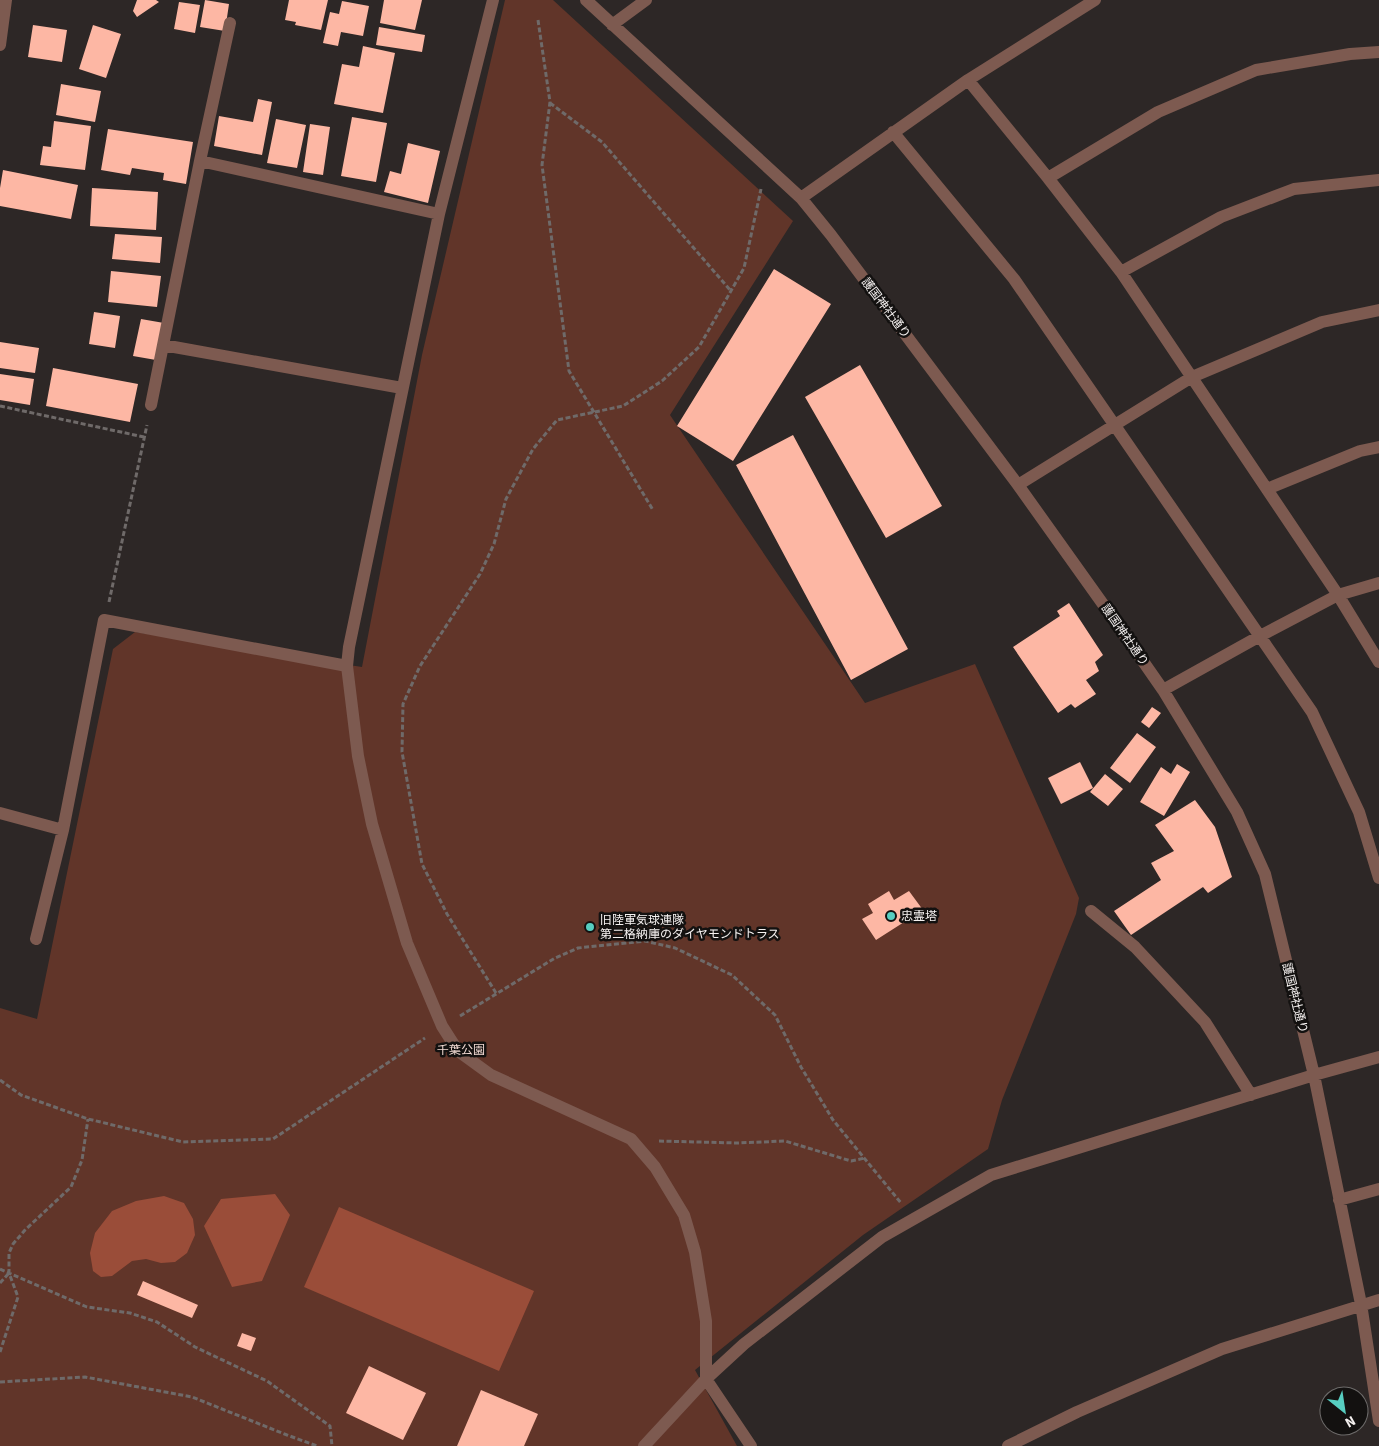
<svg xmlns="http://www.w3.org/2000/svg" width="1379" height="1446" font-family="'Source Sans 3','Noto Sans JP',sans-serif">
<rect width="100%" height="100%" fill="#2d2726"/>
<path fill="#613529" d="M505,0H553L793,221L670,415L865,703L975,664L1079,898L1076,914L1002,1100L988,1149L863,1235L695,1370L737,1446H0V1008L37,1019L113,649L135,632L362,667L422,355Z"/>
<path fill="#9a4d39" d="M275,1194L290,1215L262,1281L232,1287L204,1226L221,1199Z
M164,1196L184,1203L193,1219L195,1235L187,1253L175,1262L161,1263L146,1259L132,1261L112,1276L101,1277L93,1271L90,1253L95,1233L112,1211L136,1201Z
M339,1207L534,1291L499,1371L304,1287Z"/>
<path fill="#fdb7a4" d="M137,0H156L159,2L137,17L133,11Z
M205,0L229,4L225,31L200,27Z
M289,0H328L321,30L295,25L296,22L285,20Z
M384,0H422L415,30L380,23Z
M342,1L369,6L363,36L341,32L338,46L323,43L330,12L339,14Z
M179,2L200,5L195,33L174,29Z
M33,25L67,30L62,62L28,57Z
M93,25L121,34L106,78L79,69Z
M379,27L425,35L422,52L376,45Z
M363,46L395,53L383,113L334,104L342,64L359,67Z
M61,84L101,91L95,122L56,115Z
M258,99L272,102L262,155L214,146L219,116L253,122Z
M352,117L387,123L376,182L341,176Z
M276,119L306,125L297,168L267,163Z
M54,121L91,126L85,170L40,165L43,146L51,147Z
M310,124L330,127L323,175L303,172Z
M108,129L193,142L186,184L163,180L164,173L132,168L130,175L101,170Z
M408,143L440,151L428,203L384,192L390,171L401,174Z
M3,170L78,185L71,219L0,206V188Z
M92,188L158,192L156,230L90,226Z
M115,234L162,237L160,263L112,259Z
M774,269L831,304L733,461L677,426Z
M111,271L161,276L157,307L108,302Z
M94,312L120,316L115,348L89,344Z
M141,319L164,323L156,360L133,356Z
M0,342L39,348L35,373L0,368Z
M860,365L942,506L886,538L805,397Z
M53,368L138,384L130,422L46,406Z
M0,374L34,379L30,405L0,400Z
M793,435L908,649L851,680L736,465Z
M1069,603L1103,655L1095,662L1099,671L1086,680L1096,694L1075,708L1071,704L1058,713L1013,647L1060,616L1057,611Z
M1152,707L1161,713L1149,728L1141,722Z
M1137,733L1156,747L1130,783L1110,768Z
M1080,762L1093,788L1061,804L1048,778Z
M1177,764L1190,772L1164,816L1140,802L1161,767L1171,774Z
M1105,774L1123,789L1108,806L1090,792Z
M1195,800L1215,827L1232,877L1208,893L1203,887L1131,935L1114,911L1161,880L1151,863L1174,851L1155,825Z
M889,891L894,900L909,891L923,910L876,940L862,919L873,913L868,904Z
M143,1281L198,1305L192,1318L137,1295Z
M242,1333L256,1338L251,1351L237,1346Z
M369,1366L426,1393L403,1440L346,1413Z
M481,1390L538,1414L524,1446H457Z"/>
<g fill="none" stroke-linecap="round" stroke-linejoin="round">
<path stroke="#6f6a69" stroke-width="3" stroke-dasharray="5 2.5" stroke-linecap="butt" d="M538,20L550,102L542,165L569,371L653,510
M550,103L602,142L731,291
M0,406L144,437
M109,602L147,425
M496,993L447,914L422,864L402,752L403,704L420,666L480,574L494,544L506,499L533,449L557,420L623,406L662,381L699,347L744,268L761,189
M460,1016L555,958L578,948L645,941L675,948L732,975L775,1015L801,1067L833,1120L901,1203
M0,1080L21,1095L88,1119L183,1142L273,1139L425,1038
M659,1141L737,1143L785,1141L851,1161L865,1158
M0,1269L87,1307L130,1313L157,1322L195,1347L267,1381L330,1426L332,1446
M0,1283L9,1273
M0,1352L18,1297L9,1273V1253L13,1244L25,1230L71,1187L82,1160L88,1119
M0,1382L85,1377L192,1397L287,1435L317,1446"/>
<path stroke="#7d5a50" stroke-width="12" d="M493,0L439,214L349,647L347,666L358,756L372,824L407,943L442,1026L458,1051L491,1075L631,1139L655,1167L684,1215L695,1252L706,1321V1379L644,1446
M586,0L801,198L831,235L1018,485L1115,621L1163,690L1237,812L1265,874L1314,1075L1361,1304L1379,1421
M612,25L646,0
M0,45L6,0
M968,80L1048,178L1121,272L1338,595L1379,662
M893,132L1014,279L1312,712L1359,812L1379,878
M200,161L439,214
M1048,178L1158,112L1256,70L1350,54L1379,52
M801,198L968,80L1095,0
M1121,272L1221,217L1294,189L1379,180
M163,345L402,388
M151,405L200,161L230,23
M1018,485L1192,377L1322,322L1379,310
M1267,489L1360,451L1379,447
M1163,690L1260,636L1338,595L1379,583
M0,813L63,830
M1091,911L1135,947L1205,1022L1251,1095
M36,939L63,830L104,620L347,666
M1339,1200L1379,1189
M751,1446L706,1379L744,1344L882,1237L991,1175L1314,1075L1379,1057
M1008,1446L1077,1412L1222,1349L1379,1300"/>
</g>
<g fill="#57cec1" stroke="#131110" stroke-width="2">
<circle cx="891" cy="916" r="5"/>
<circle cx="590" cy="927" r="5"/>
</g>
<g text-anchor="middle" stroke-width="5" stroke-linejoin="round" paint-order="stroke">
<g font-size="12" fill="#f5f1f0" stroke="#131110">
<text transform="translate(886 308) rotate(53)" y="4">護国神社通り</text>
<text transform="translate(1125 635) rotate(55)" y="4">護国神社通り</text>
<text transform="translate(1295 998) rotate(76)" y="4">護国神社通り</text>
</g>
<g font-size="12" fill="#f5f1f0" stroke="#131110" text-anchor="start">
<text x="901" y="920">忠霊塔</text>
<text x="600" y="924">旧陸軍気球連隊<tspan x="600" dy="14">第二格納庫のダイヤモンドトラス</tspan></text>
</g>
<g font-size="12" fill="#f1dad3" stroke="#131110">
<text x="461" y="1054">千葉公園</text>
</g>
</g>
<g transform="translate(1344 1411) rotate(150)"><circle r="24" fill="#131110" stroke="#6d6b6a"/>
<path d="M0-4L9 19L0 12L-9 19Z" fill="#57cec1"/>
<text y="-8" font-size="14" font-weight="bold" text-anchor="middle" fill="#f5f1f0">N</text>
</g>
</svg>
